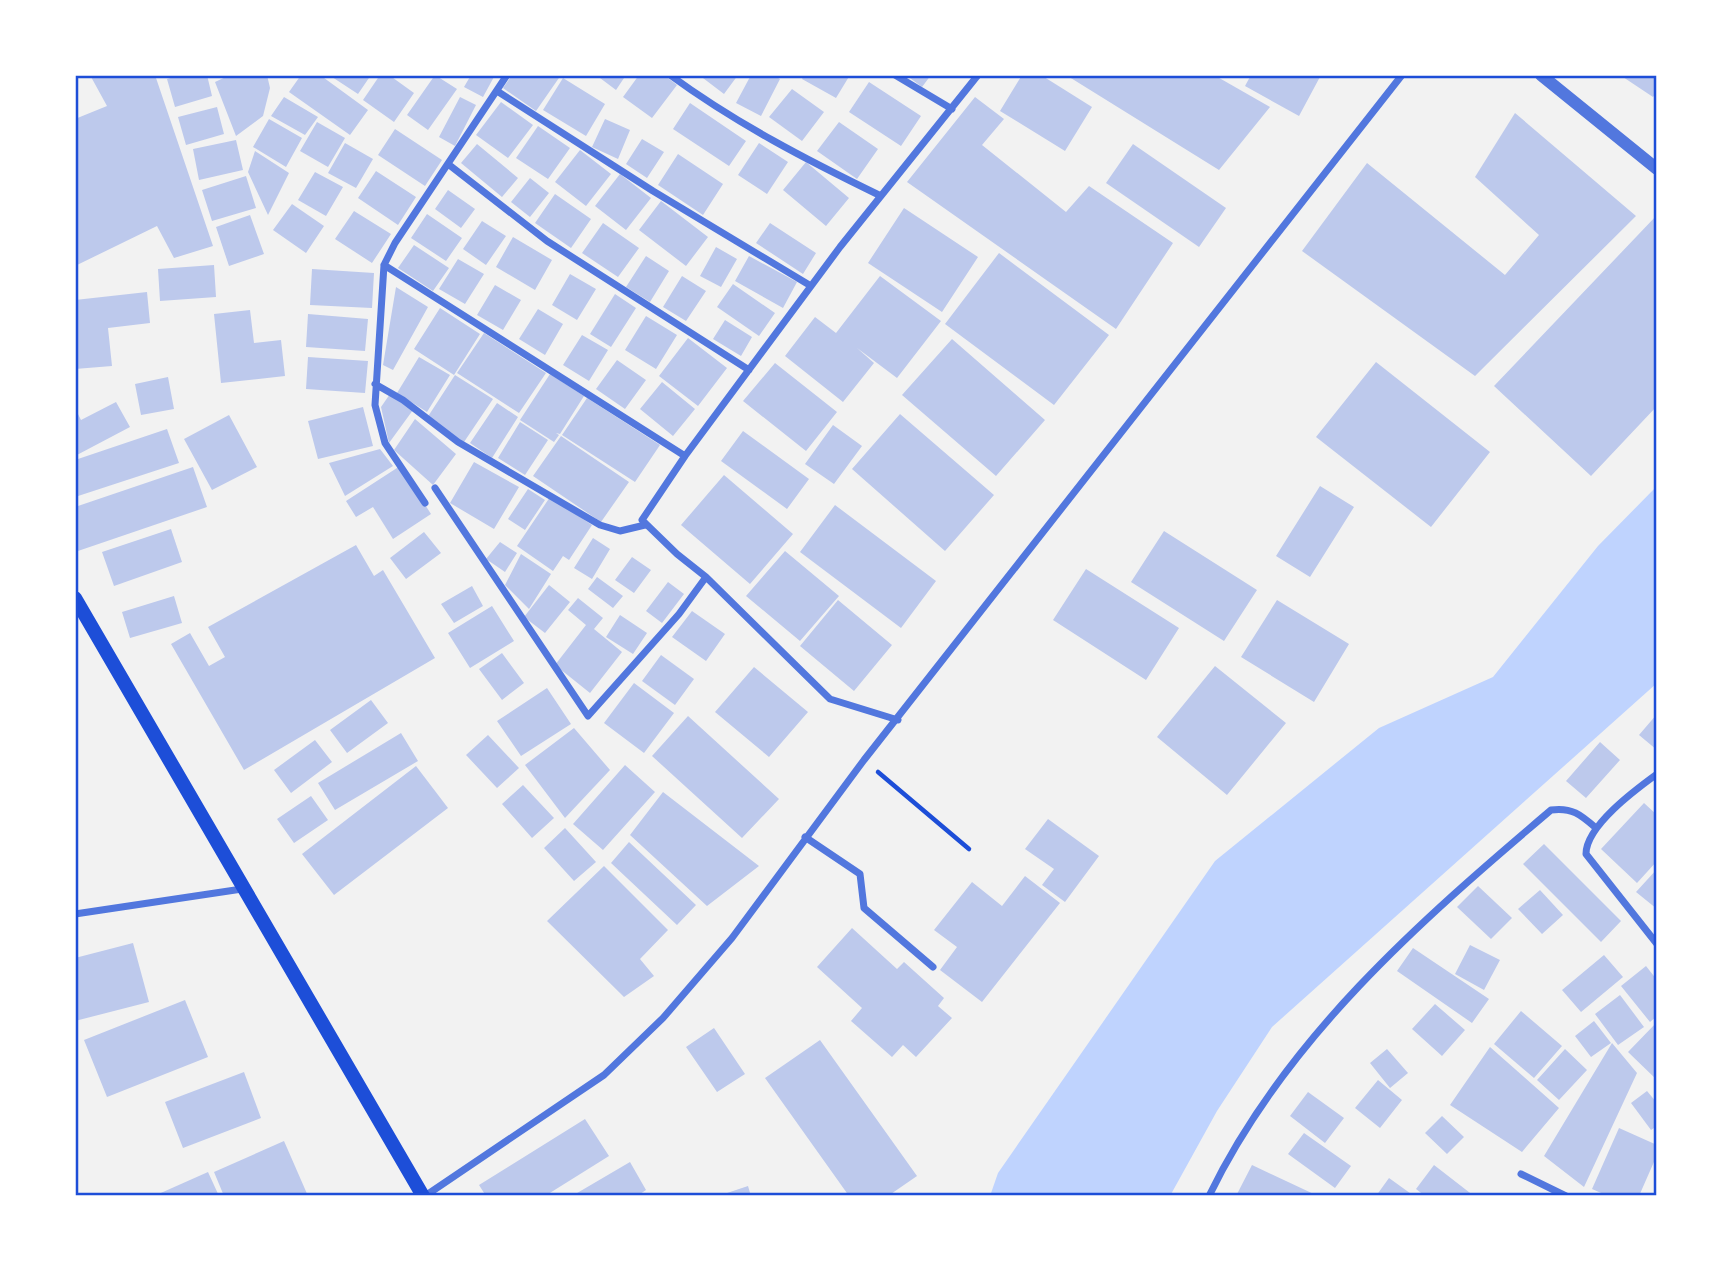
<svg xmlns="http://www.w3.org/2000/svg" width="1732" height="1271" font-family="'Alegreya Sans',sans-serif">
<rect width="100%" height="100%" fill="#f2f2f2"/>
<path fill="#bfd3fe" d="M1657,486V683L1272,1027L1217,1111L1170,1196H990L998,1173L1215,861L1379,728L1493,677L1598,546Z"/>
<path fill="#bdc9ec" d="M90,75H155L213,246L174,258L157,226L75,266V119L107,106Z
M181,75H207L212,96L175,107L167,79Z
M230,75H267L270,88L263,116L236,136L215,82Z
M301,75H320L368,110L350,135L289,92Z
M329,75H371L358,94Z
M380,75H389L414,93L394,122L363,100Z
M435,75L457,89L428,130L407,115Z
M471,75H495L483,97L464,87Z
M512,75H561L536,111L503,88Z
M596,75H626L616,90Z
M639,75H664L677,85L652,118L623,97Z
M699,75H738L724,94Z
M751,75H773L780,79L761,116L736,103Z
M804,75H850L836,98L802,79Z
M906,75H931L922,87Z
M1022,75H1041L1092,107L1065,151L1000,111Z
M1066,75L1137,78L1214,75L1270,107L1219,170Z
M1251,75H1321L1299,116L1245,86Z
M1620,75H1657V92L1653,97Z
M563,78L605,104L586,136L543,110Z
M869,82L921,116L901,146L849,112Z
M792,89L824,112L802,141L769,117Z
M284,97L318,117L305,135L271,116Z
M460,97L476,105L455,146L439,137Z
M975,97L1004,119L982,145L1066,212L1089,186L1173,243L1116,329L907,182Z
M501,102L533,125L508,158L476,135Z
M690,103L746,141L729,166L673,129Z
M217,107L224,134L186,145L178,117Z
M1515,113L1636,216L1475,376L1302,251L1367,163L1505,275L1539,235L1475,177Z
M269,119L302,138L286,167L253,147Z
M605,119L630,130L618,159L592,147Z
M317,122L345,138L328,167L300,151Z
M839,122L878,149L857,179L817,151Z
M538,126L570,148L548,179L516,158Z
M395,129L442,160L425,186L378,155Z
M642,139L664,152L647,178L626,164Z
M236,140L243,170L199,180L193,149Z
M345,143L373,159L356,188L328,173Z
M759,143L788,162L767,194L738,175Z
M477,144L518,178L502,197L461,163Z
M1133,144L1226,208L1199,247L1106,183Z
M580,150L611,174L586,206L555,182Z
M255,151L289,173L268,215L248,172Z
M678,154L723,184L703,215L658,185Z
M806,162L849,198L826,226L783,190Z
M376,171L416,197L398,225L358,198Z
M315,172L343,187L326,216L298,200Z
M620,174L651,198L626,230L595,206Z
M246,176L256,208L212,221L202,190Z
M530,178L549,193L530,217L511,202Z
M448,190L475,209L461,228L435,209Z
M555,194L591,219L571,248L535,223Z
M661,201L708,237L686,266L639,230Z
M292,204L324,226L306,253L273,230Z
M904,208L978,257L942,312L868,263Z
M354,211L391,234L372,263L335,239Z
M427,214L462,238L446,261L411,238Z
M250,215L264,254L229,266L216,227Z
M1657,215V406L1591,476L1494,386Z
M482,221L506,236L486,265L463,249Z
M603,223L639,248L618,277L582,253Z
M770,223L816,253L803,274L756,243Z
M513,237L552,260L535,290L496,267Z
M414,245L449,268L433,291L398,268Z
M716,247L737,259L721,287L700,276Z
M999,253L1109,335L1054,405L945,324Z
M646,256L669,271L650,302L626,287Z
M749,256L797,282L783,308L735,281Z
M458,259L484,274L465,304L439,289Z
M214,265L216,297L160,301L158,269Z
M312,269L374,273L372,308L310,305Z
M570,274L596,289L577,320L552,305Z
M682,276L706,291L686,321L663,307Z
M880,276L941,321L897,378L857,348L874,363L843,402L785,356L815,317L836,333Z
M733,284L775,313L759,336L717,307Z
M495,285L521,300L503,330L477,315Z
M396,287L428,307L393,370L383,365Z
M147,292L150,323L108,328L112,366L75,369V300Z
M615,294L636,308L611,347L590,334Z
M440,308L480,334L454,375L414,349Z
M538,309L563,324L545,355L519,339Z
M250,310L254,343L281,340L285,376L221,383L214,314Z
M308,314L368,319L365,351L306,347Z
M646,316L677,335L656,369L625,350Z
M725,320L752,337L741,356L713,339Z
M484,333L546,373L519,413L457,373Z
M582,335L608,350L589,381L563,365Z
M688,338L727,368L698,406L659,376Z
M952,339L1045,420L996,476L902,395Z
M308,357L368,361L365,393L306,389Z
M419,357L450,375L427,412L397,393Z
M617,360L646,380L625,409L596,389Z
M1376,362L1490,452L1431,527L1316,437Z
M775,363L837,412L806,451L743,401Z
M550,374L584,396L560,434L556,433L559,435L554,442L520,420Z
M455,375L493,399L464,442L427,418Z
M168,377L174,409L141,415L135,384Z
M662,382L695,409L673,436L640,409Z
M390,394L413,410L389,443L381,407Z
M587,398L660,445L635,482L562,435Z
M116,402L130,427L75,456V408L81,420Z
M497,403L518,417L492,458L470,443Z
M363,407L373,446L318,459L308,421Z
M900,414L994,495L945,551L852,469Z
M229,415L257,467L212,490L184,439Z
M415,419L456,454L433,485L394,450Z
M520,422L548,440L525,475L498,458Z
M833,425L862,446L834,484L805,464Z
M167,429L179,463L75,497V460Z
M743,431L809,479L787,509L721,461Z
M561,436L629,482L601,522L533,476Z
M380,449L393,466L345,496L329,463Z
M474,462L519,487L494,529L450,503Z
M400,466L431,514L393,539L373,507L356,517L346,501Z
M193,467L207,507L75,552V507Z
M724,475L793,534L750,584L681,525Z
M1320,486L1354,507L1310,577L1276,556Z
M528,489L545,500L525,530L508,519Z
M550,497L592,525L569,560L563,556L553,571L517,546Z
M835,505L936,581L901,628L800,552Z
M171,529L182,562L114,586L102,552Z
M1164,531L1257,590L1224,641L1131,582Z
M424,532L441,553L406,579L390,558Z
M593,538L610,549L592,579L574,568Z
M500,542L517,553L505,572L486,559Z
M356,545L374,576L383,570L435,658L244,770L171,644L190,633L209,666L225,657L208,627Z
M785,551L839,596L800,641L746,596Z
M521,554L551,574L529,609L505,585Z
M632,557L651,570L634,593L615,580Z
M1086,569L1179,628L1146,680L1053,620Z
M597,577L623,596L613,608L588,589Z
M668,582L684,594L662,623L646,611Z
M549,585L570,602L545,633L524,617Z
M472,586L483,606L454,623L441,604Z
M174,596L182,623L130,638L122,612Z
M578,598L603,618L594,629L622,652L590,693L555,665L586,625L568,610Z
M838,600L892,645L854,691L800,646Z
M1277,600L1349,644L1314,702L1241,657Z
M492,606L514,641L470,668L448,633Z
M692,611L725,634L706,661L672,637Z
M620,615L647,633L633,654L606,637Z
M502,653L524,683L502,700L479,669Z
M661,655L694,679L675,705L642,681Z
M1215,666L1286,723L1227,795L1157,737Z
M754,667L808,712L769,757L715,712Z
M634,683L674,713L644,753L604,723Z
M547,688L571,724L521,756L497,721Z
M371,700L388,723L347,753L330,730Z
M1657,714V750L1639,735Z
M688,716L779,799L742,838L652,756Z
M574,728L610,770L565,818L525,765Z
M401,733L418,761L335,810L318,783Z
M488,735L519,768L497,788L466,755Z
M315,740L332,762L291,793L274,770Z
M1600,742L1620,760L1586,798L1566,781Z
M625,765L655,792L603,850L573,824Z
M416,766L448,808L334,895L302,854Z
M523,785L554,818L532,838L502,804Z
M663,792L759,866L707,906L630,835Z
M311,796L328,820L294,843L277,819Z
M1644,803L1657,815V861L1637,883L1601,849Z
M1048,819L1099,856L1065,902L1042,885L1054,869L1025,849Z
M565,828L596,862L574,881L544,848Z
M629,842L696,905L677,925L611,863Z
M1544,844L1621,921L1601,942L1523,864Z
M604,866L668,930L640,959L654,976L624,997L547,921Z
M1657,869V909L1636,892Z
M1025,876L1060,903L982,1002L940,970L957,947L934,930L972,882L1002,906Z
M1478,886L1512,918L1491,939L1457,907Z
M1540,890L1563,915L1542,934L1518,909Z
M852,928L897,969L904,962L944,998L938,1006L952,1018L916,1057L903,1045L892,1057L851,1021L862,1008L817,967Z
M133,943L149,1002L75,1021V958Z
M1470,945L1500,960L1484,990L1455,974Z
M1413,948L1489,999L1472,1023L1397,971Z
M1604,955L1623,977L1581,1012L1562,990Z
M1646,966L1657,980V1016L1650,1022L1621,986Z
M1620,995L1644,1027L1618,1045L1595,1014Z
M185,1000L208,1057L107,1097L84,1040Z
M1435,1004L1465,1030L1442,1056L1412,1029Z
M1521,1011L1562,1046L1534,1078L1494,1044Z
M1594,1021L1611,1043L1591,1057L1575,1036Z
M1657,1022V1080L1628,1052Z
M714,1028L745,1074L717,1092L686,1047Z
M820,1040L917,1176L888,1196H849L765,1078Z
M1612,1043L1637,1073L1584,1187L1544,1156Z
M1490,1047L1559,1108L1522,1152L1450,1105Z
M1387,1049L1408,1073L1390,1088L1370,1063Z
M1565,1049L1587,1070L1559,1100L1537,1080Z
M244,1072L261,1118L183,1148L165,1102Z
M1378,1080L1402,1100L1380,1128L1355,1108Z
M1647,1091L1657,1103V1126L1651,1130L1631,1103Z
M1308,1092L1344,1118L1325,1143L1290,1116Z
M1442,1116L1464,1137L1447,1154L1425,1133Z
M585,1119L609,1156L545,1196H486L479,1185Z
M1619,1128L1657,1145V1155L1639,1196H1608L1592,1189Z
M1304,1133L1351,1166L1335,1188L1288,1154Z
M284,1141L308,1196H224L214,1172Z
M630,1162L646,1190L637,1196H572Z
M1252,1165L1318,1196H1236Z
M1434,1165L1474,1196H1425L1416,1189Z
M208,1172L219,1196H154Z
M1389,1178L1414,1196H1376Z
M748,1186L751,1196H721V1195Z"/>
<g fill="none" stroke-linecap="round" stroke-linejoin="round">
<path stroke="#1d4ed8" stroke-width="4.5" d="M878,772L969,849"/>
<path stroke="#5277de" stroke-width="7" d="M670,75C737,124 807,160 881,196
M895,75L952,109
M497,91L653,191L811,286
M448,164L547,241L749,370
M384,265L685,456
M375,384L403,400L458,442L600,525L620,531L645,525
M435,488L588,716L679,614L706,577
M425,503L385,443L375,405L384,265L395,243L507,75
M898,720L830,699L706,577L677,554L642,520L685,456L840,247L978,75
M1657,774C1635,790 1586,826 1586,854L1657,944
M805,837L860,874L864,908L933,967
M75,914L242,889
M1521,1174L1566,1196
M425,1196L604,1075L663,1018L732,938L864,760L1402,75
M1209,1196C1285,1039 1420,921 1551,810C1572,807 1581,815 1596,828"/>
<path stroke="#5277de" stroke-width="12" d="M1541,75L1657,169"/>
<path stroke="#1d4ed8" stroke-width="14" d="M75,598L423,1196"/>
</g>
<rect width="1732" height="1271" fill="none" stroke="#ffffff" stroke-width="154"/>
<rect x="77" y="77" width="1578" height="1117" fill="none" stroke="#1d4ed8" stroke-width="2.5"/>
</svg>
